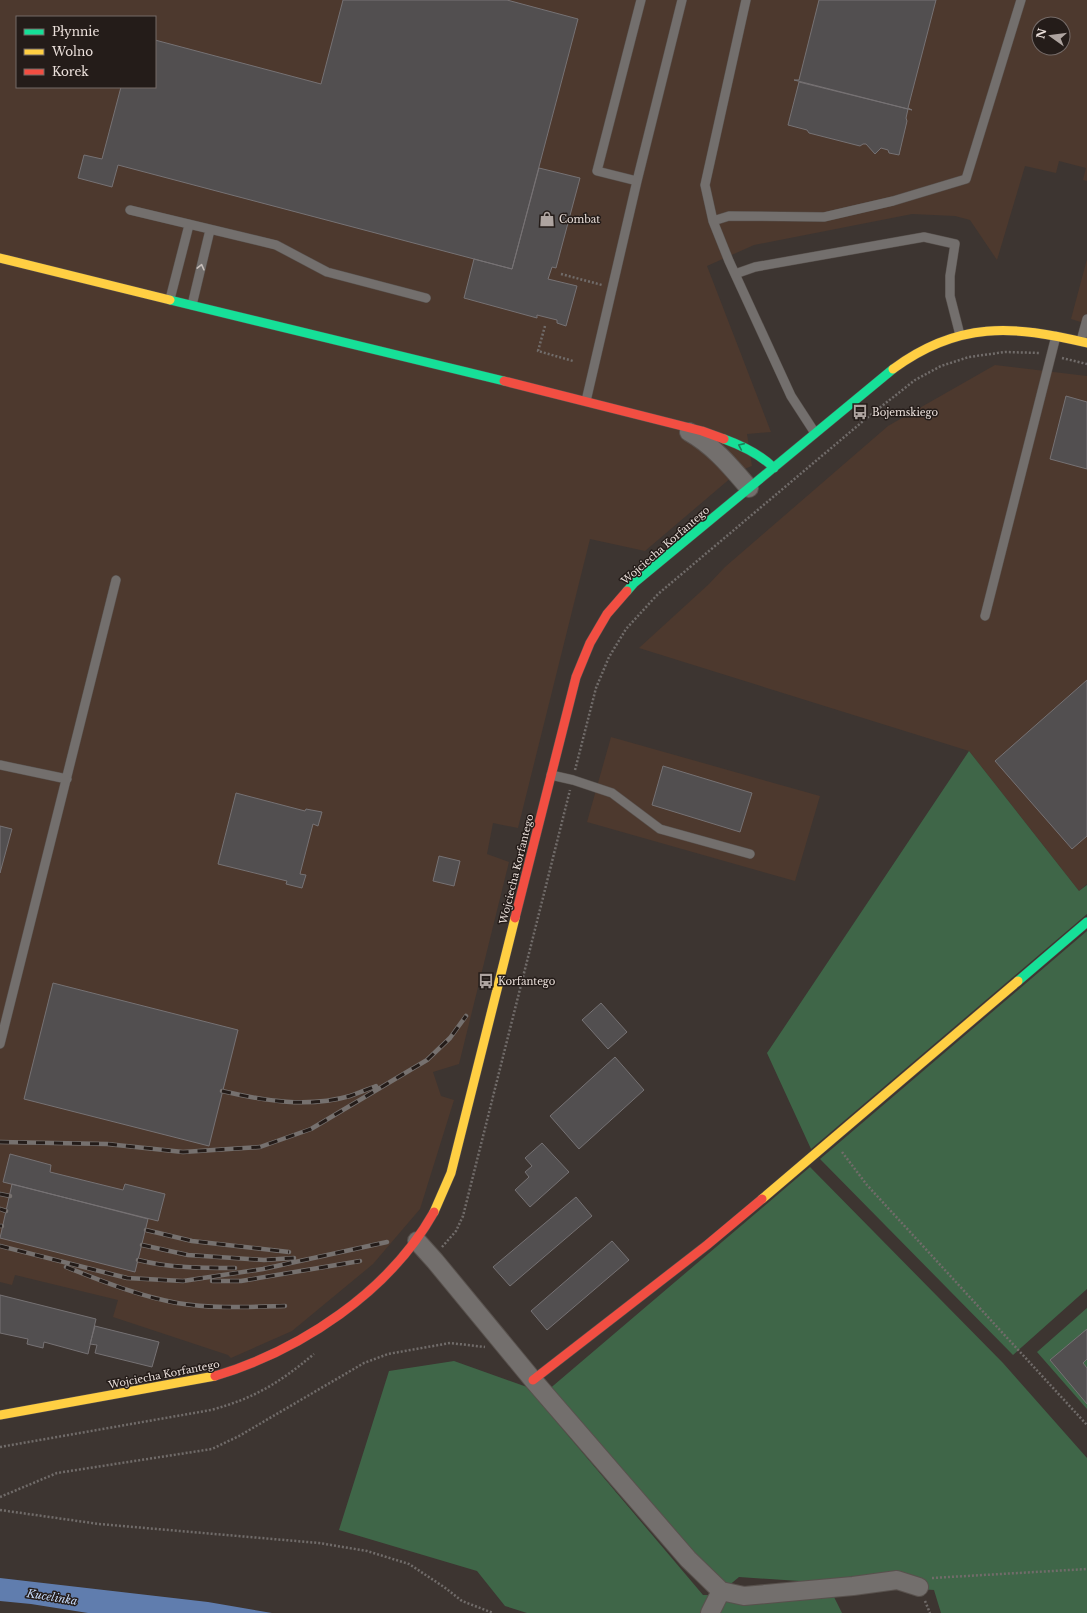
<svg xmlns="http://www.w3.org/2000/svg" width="1087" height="1613" font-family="'Libre Baskerville',serif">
<rect width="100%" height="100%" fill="#3d3531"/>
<path fill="#4d392e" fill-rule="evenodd" d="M0,0H1087V181L1083,180L1086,168L1059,161L1056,173L1025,166L997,260L970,220L955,216L912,214L754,245L707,266L771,432L747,434L752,466L739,471L645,551L590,539L518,828L493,823L487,854L509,862L459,1064L433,1072L441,1096L454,1100L420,1209L373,1264L292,1331L231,1358L228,1355L113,1317L118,1300L15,1275L12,1285L0,1282ZM17,17H155V87H17ZM1039,24H1063V48H1039Z
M1087,259V324L1071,319Z
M995,365L1087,376V884L1079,891L969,751L639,648L709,584L725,567L888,426Z
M611,737L820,796L795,881L587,822Z"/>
<path fill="#3f6648" d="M969,751L1079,891L1087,885V914L811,1149L767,1053Z
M1087,931V1289L1013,1355L820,1159Z
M810,1167L1003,1363L1087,1458V1613H941L934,1590L739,1577L721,1592L547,1391Z
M1087,1308V1409L1037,1352Z
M454,1361L527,1387L703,1595L834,1597L842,1613H527L505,1606L477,1571L339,1530L389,1371Z"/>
<path fill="#607dae" d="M0,1578L208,1602L272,1613H88L31,1604L0,1601Z"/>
<path fill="#524f50" stroke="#767274" d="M343,0H507L578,19L512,269L118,165L112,187L78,178L84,155L102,159L121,87H155V40L321,84Z
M819,0H936L908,108L912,110L794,80H799Z
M799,82L908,109L906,118L907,121L899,155L889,153L888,150L881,148L875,154L866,144H863L860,146L809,133L807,130L788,125Z
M539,168L580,178L556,268L552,267L548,279L577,286L566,326L557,323V320L537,315V318L464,298L474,259L512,269Z
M1066,396L1087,402V469L1050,459Z
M1087,680V836L1072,849L995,761Z
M663,766L752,793L740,832L652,805Z
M236,793L305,811L306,809L322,812L318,826L313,824L300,874L306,875L302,888L286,884L287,881L218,864Z
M0,826L12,829L0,873Z
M439,856L460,861L454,886L433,881Z
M53,983L238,1030L209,1146L24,1099Z
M601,1003L627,1032L608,1049L582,1020Z
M615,1057L644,1090L579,1149L550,1116Z
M542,1143L569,1172L530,1207L515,1190L529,1177L525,1172L532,1166L525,1158Z
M10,1154L51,1165L50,1172L123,1190L125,1184L165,1194L158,1221L3,1182Z
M12,1184L148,1219L135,1272L0,1238Z
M576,1197L592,1216L510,1286L493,1267Z
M612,1241L629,1260L547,1330L531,1311Z
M0,1295L96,1319L88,1354L44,1342L43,1348L27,1344L28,1339L0,1333Z
M95,1326L159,1342L152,1367L95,1353L97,1345L90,1344Z
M1087,1329V1359L1083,1363L1087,1368V1404L1050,1360Z"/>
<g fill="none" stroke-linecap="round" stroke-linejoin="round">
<defs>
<path id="lane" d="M746,0L705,185L713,221L729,261L791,396L815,433
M637,181L597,171L641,0
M130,210L276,245L327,272L426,298
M713,221L729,216L824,217L893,201L966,179L1021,0
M735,274L755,267L924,237L955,244L950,276V296L960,335
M170,299L189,225
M192,305L210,230
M1081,341L1087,319
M586,401L637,181L682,0
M985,616L1056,336
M0,765L67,779
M551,775L573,780L612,793L660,829L750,854
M0,1044L116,580"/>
<path id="street" d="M689,432C714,446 731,467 749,488
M417,1241L435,1261L533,1380L688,1559L721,1591L744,1596L853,1586L897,1580L919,1587
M710,1613L721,1591"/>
<path id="fast" d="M170,300L504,381
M724,439C743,446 760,454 774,468
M627,591L634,583L893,369
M1018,981L1087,922"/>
<path id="slow" d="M0,258L170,300
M893,369C958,321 1013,325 1087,343
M762,1199L1018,981
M434,1212L451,1173L515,918
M0,1415L215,1376"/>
<path id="jam" d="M504,381L702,431L724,439
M515,918L576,677L590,643L607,614L627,591
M215,1376C301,1350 389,1292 434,1212
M533,1380L707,1245L762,1199"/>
</defs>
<use href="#lane" stroke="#58514d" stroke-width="10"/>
<use href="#street" stroke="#58514d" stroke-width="20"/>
<use href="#fast" stroke="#58514d" stroke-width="10"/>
<use href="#slow" stroke="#58514d" stroke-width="10"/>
<use href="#jam" stroke="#58514d" stroke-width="10"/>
<path stroke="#716c6a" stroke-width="2.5" stroke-dasharray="2 2" stroke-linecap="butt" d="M561,274L602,285
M545,326L538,351L573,361
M1062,358L1087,364
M575,770L596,688L609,657L626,629L658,594L868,417L915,380L941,366L969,357L1005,352L1040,353
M842,1152L867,1185L1087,1425
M442,1247L456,1231L463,1216L570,790
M0,1447L211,1410C255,1398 279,1383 314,1354
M0,1497L57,1473L212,1449L239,1436L364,1363L388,1354L450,1343L485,1347
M0,1510L99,1524L319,1543L367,1551L409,1564L444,1587L462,1601L493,1613
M932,1578L1087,1569
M925,1601L930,1613"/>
<use href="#lane" stroke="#736f6d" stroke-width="9"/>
<use href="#street" stroke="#736f6d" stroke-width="18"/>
<use href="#fast" stroke="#16e098" stroke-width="9"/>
<use href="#slow" stroke="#ffcf43" stroke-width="9"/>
<use href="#jam" stroke="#f24e42" stroke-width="9"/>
<defs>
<path id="rail" d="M222,1091C265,1101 308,1108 350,1096C359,1093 368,1089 376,1086
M0,1142L107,1144L183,1152L260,1147L311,1129L427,1060L450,1038L466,1016
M0,1194L10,1196
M0,1209L6,1211
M0,1226H2
M146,1230L192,1241L289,1252
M142,1245L188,1255L264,1260L294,1258
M0,1246L127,1278L183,1281L263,1269L387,1242
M138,1260C170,1268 202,1268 235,1268
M66,1267C102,1281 138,1296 177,1303C212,1309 249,1307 285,1306
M212,1281H241L360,1261"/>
</defs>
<use href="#rail" stroke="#76716f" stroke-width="4.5"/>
<use href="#rail" stroke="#241c19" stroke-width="3" stroke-dasharray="9" stroke-linecap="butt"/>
</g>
<defs><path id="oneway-chevron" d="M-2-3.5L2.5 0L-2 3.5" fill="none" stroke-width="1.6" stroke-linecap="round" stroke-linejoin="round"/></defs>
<use stroke="#c7beba" href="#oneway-chevron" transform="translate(201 267) rotate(-76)"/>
<use stroke="#1d7e58" href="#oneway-chevron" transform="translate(741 446) rotate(-156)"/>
<defs>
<symbol id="shop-bare" viewBox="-9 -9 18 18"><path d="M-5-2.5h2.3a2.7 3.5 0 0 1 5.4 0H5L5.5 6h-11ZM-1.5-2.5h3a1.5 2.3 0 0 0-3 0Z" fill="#aea4a0" stroke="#241c19" stroke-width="2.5" paint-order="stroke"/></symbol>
<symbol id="bus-bare" viewBox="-9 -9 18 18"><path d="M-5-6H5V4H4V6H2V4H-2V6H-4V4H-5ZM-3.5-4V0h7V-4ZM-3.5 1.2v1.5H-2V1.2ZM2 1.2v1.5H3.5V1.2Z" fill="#aea4a0" stroke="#241c19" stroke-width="2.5" paint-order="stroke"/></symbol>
</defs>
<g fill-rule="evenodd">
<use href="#shop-bare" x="536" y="208" width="22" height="22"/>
<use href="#bus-bare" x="849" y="401" width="22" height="22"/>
<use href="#bus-bare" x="475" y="970" width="22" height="22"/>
</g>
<g text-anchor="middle" stroke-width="3" stroke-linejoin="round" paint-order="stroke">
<g font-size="10" fill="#ebe0db" stroke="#241c19" text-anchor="start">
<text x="559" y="223">Combat</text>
<text x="872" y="416">Bojemskiego</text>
<text x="498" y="985">Korfantego</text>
</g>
<g font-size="10" fill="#ebe0db" stroke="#241c19">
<text transform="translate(665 545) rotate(-41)" y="4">Wojciecha Korfantego</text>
<text transform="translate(516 869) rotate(-76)" y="4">Wojciecha Korfantego</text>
<text transform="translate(164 1374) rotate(-11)" y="4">Wojciecha Korfantego</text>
</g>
<g font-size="11" font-style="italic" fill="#c3d7f6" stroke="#241c19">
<text transform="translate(52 1597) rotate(9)" y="4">Kucelinka</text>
</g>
</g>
<rect x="16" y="16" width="140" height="72" fill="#241c19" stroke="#746a67"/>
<rect x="24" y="29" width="20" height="6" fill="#16e098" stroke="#746a67"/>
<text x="52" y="36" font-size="12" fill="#ebe0db">Płynnie</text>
<rect x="24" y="49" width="20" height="6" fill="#ffcf43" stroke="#746a67"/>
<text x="52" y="56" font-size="12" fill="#ebe0db">Wolno</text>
<rect x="24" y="69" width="20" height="6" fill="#f24e42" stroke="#746a67"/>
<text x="52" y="76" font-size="12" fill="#ebe0db">Korek</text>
<g transform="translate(1051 36) rotate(284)"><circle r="19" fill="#241c19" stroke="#746a67"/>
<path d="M0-3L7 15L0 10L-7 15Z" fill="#aea4a0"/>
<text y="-6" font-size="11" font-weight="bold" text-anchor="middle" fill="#ebe0db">N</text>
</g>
</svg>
